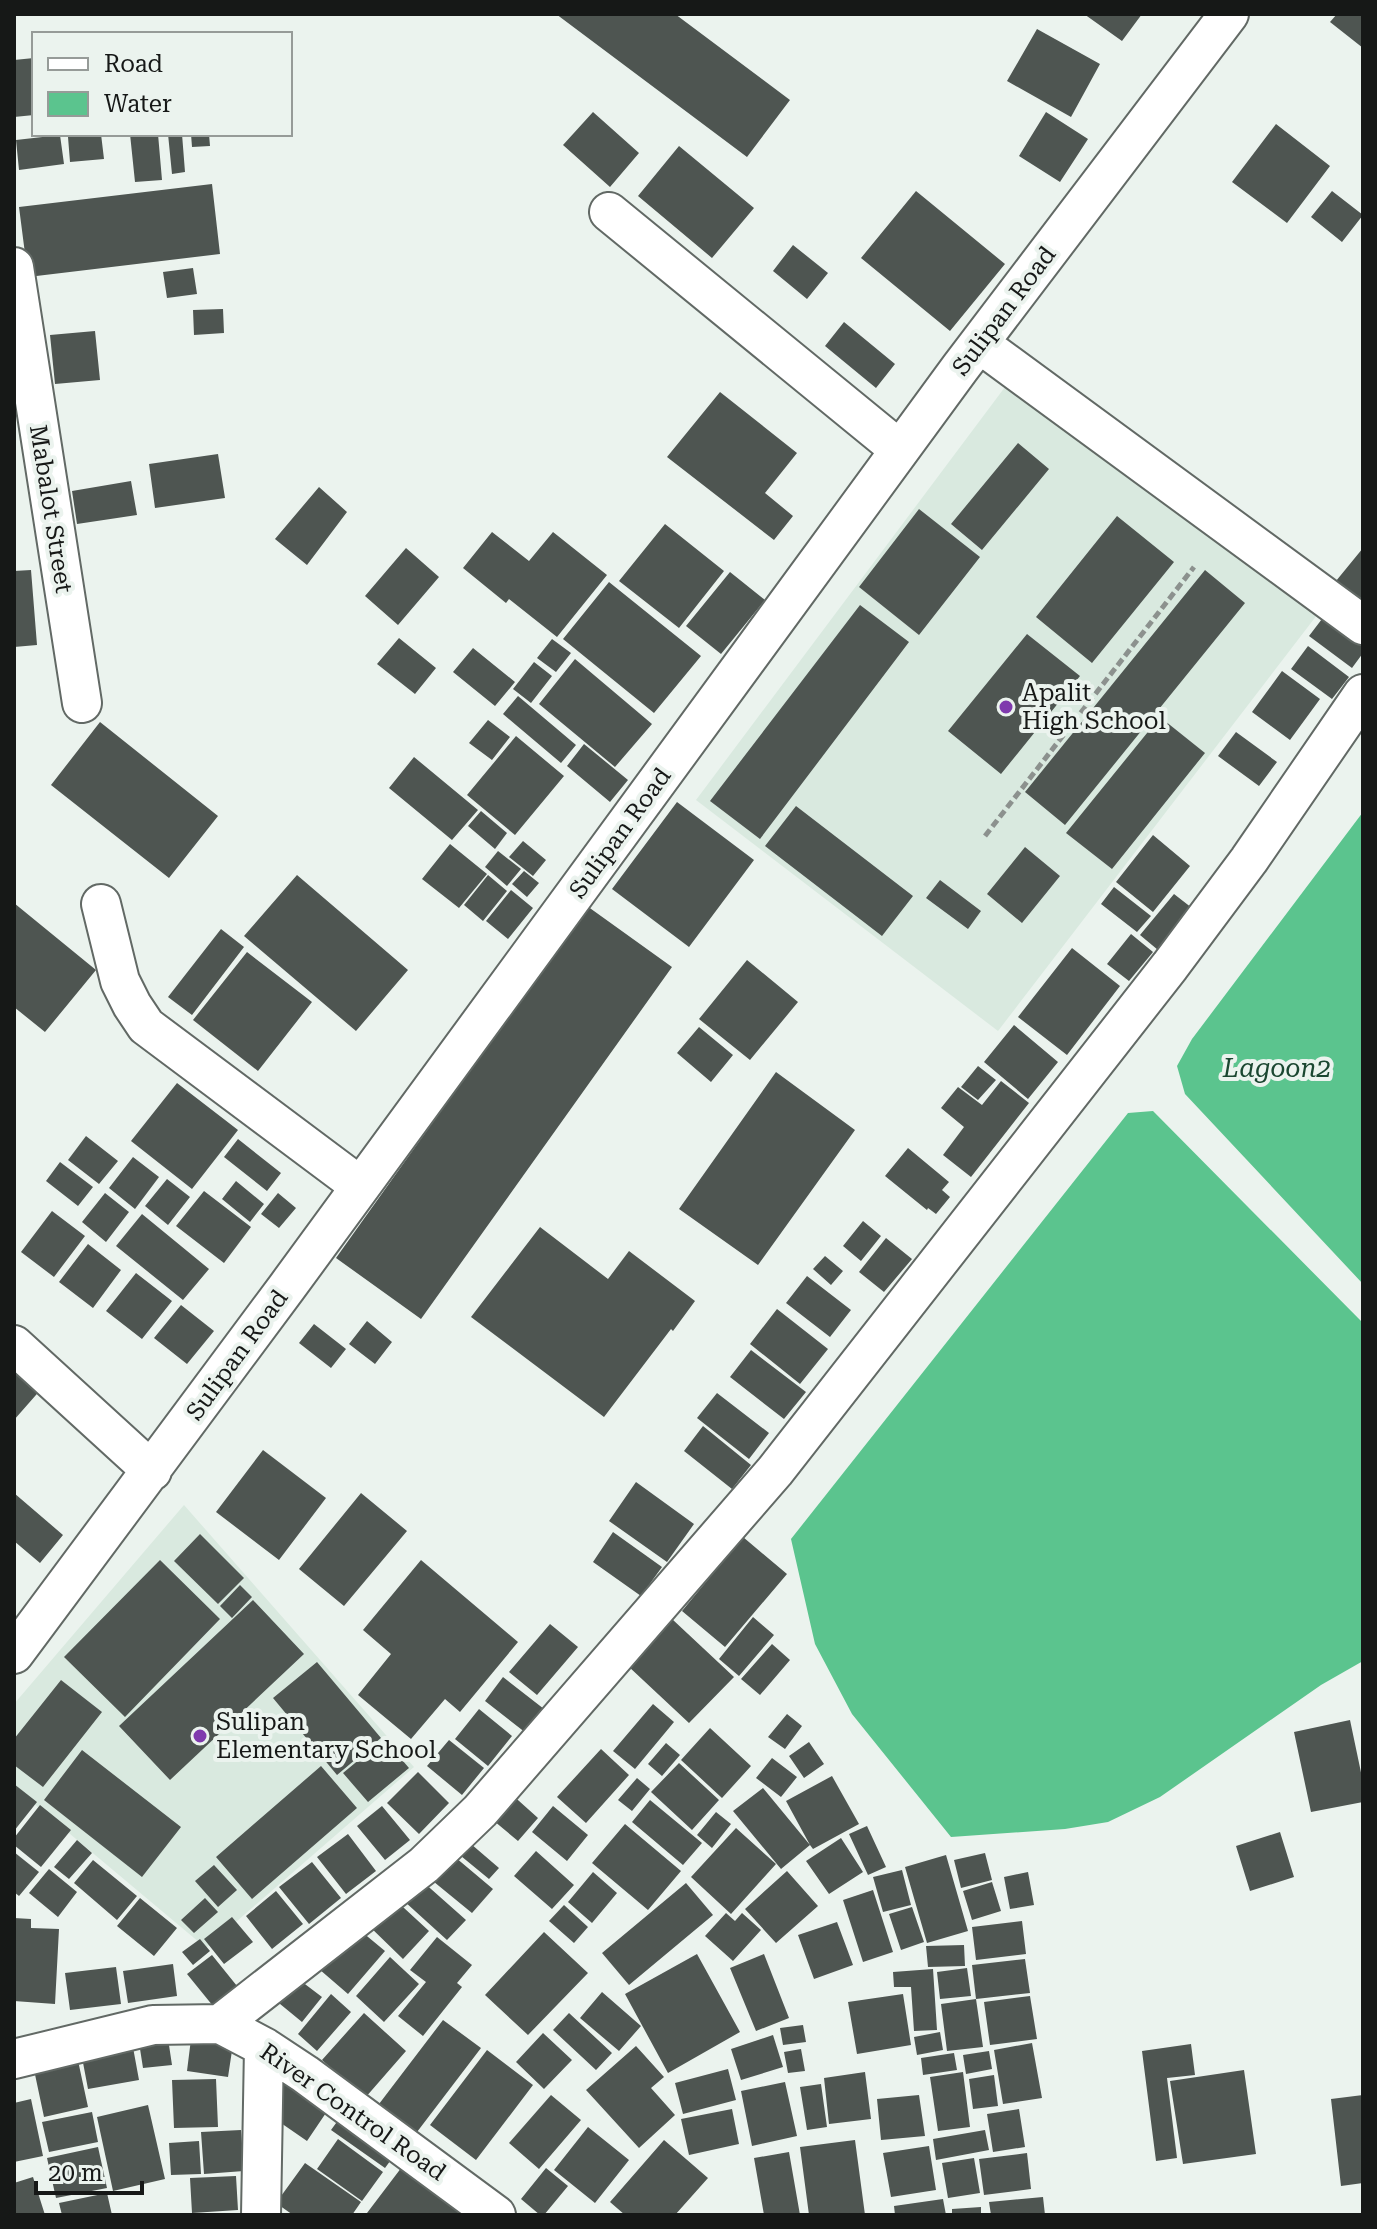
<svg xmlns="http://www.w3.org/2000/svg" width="1377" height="2229" font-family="'Roboto Serif',serif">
<rect width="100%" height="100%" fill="#ebf3ee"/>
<path fill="#d9e9df" d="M1008,383L1317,615L998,1031L696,800Z
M184,1505L414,1767L206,1948L14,1787V1704Z"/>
<path fill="#5bc48e" d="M1363,812V1284L1185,1094L1177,1066L1192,1039Z
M1153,1111L1363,1323V1661L1321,1685L1160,1797L1108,1822L1065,1829L951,1837L852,1714L815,1644L791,1539L1128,1113Z"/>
<path fill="#4e5551" d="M556,14H675L790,100L747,157Z
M1084,14H1142L1122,41Z
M1337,14H1363V48L1330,22Z
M1037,29L1100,64L1071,117L1007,81Z
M34,58V115L14,117V60Z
M593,112L639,153L610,187L563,145Z
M1046,112L1088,139L1060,182L1019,156Z
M1276,124L1330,166L1287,223L1232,182Z
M101,134L104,159L70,162L68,137Z
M130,134H158L162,180L135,182Z
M168,134H182L185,172L172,174Z
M191,134H209L210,146L192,147Z
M60,135L64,164L19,170L16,140Z
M679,146L754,208L712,258L638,196Z
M212,184L220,254L28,277L19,207Z
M916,191L1005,264L950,331L861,258Z
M1332,191L1363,215L1342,242L1311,217Z
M793,245L828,273L807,299L773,271Z
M193,268L197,294L167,298L163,272Z
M223,309L224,333L194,335L193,310Z
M844,322L895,364L876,388L825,346Z
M95,331L100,380L55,384L50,335Z
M720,392L797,453L765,493L793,516L774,540L667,457Z
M1018,443L1049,469L982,550L951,524Z
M218,454L225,498L155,508L149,464Z
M131,481L137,515L77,524L72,491Z
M319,487L347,512L307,565L275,539Z
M919,509L980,557L919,635L859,587Z
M1117,516L1174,562L1092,663L1036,617Z
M665,524L724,571L679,628L619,581Z
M492,532L529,561L553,532L607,575L557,637L509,599L506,603L463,568Z
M406,548L439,577L398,625L365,596Z
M1363,548V603L1336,581Z
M31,570L37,645L14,647V571Z
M1205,570L1245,603L1065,825L1025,792Z
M730,572L765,600L721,654L686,626Z
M609,582L701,656L654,713L563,639Z
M860,605L909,642L760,839L710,801Z
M1325,615L1363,643V653L1352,668L1309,636Z
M1027,634L1080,676L1001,774L948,731Z
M399,638L436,668L415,694L377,664Z
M552,639L571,653L556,672L537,658Z
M1308,646L1349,677L1332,699L1291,669Z
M473,648L515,682L495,706L453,672Z
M575,659L652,724L615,767L539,704Z
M534,662L552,676L531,703L513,689Z
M1282,671L1320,699L1290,740L1252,712Z
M518,696L576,745L561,763L503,714Z
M1160,717L1205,753L1112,869L1066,833Z
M488,720L510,737L492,760L469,743Z
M100,722L218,816L169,878L51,785Z
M1236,732L1277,762L1259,786L1218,756Z
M516,736L564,776L515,835L467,795Z
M584,744L628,780L610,802L567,766Z
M414,757L478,810L452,840L389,788Z
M677,802L754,860L689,947L612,889Z
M796,806L913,896L882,936L765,846Z
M481,811L507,833L495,849L468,826Z
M1153,835L1190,866L1153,912L1116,882Z
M523,841L546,860L533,876L509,857Z
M450,844L487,874L459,908L422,879Z
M1025,847L1060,876L1022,923L987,894Z
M498,851L521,869L507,886L485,867Z
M524,871L539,883L527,897L512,884Z
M297,875L408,970L356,1031L244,936Z
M488,875L507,891L483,921L464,905Z
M940,880L981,911L968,929L926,898Z
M1114,887L1151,916L1137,932L1101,904Z
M511,890L533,908L508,939L486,921Z
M1174,894L1192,908L1158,950L1140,935Z
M14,903L96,970L45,1032L14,1007Z
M587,906L672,967L421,1319L336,1258Z
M221,929L244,947L192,1015L168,997Z
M1131,934L1153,952L1129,981L1107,964Z
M1072,948L1120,986L1067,1055L1018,1017Z
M247,952L312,1002L258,1071L193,1020Z
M747,960L798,1002L750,1060L699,1019Z
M1014,1025L1058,1062L1028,1099L984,1062Z
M699,1027L733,1055L711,1082L677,1053Z
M978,1066L996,1080L978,1100L961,1087Z
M776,1072L855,1130L758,1265L679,1209Z
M1001,1081L1029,1103L971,1177L943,1155L964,1127L941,1108L958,1087L982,1105Z
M177,1083L238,1130L192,1189L131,1141Z
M86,1136L118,1161L99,1184L68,1160Z
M238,1139L281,1173L267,1191L224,1157Z
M908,1148L949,1182L942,1190L950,1197L936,1214L928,1208L927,1210L885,1176Z
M133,1157L159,1177L135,1209L109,1188Z
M60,1162L93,1187L78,1206L46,1181Z
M167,1179L190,1197L168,1225L145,1206Z
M236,1181L264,1204L250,1222L222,1199Z
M204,1191L251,1227L224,1263L176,1226Z
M105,1193L129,1212L106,1242L82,1222Z
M278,1193L296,1208L279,1228L261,1214Z
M52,1211L85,1236L54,1277L21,1252Z
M142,1214L209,1269L183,1300L116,1246Z
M863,1221L881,1236L861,1261L843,1246Z
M540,1227L608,1279L629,1251L695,1301L673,1331L671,1329L604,1417L471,1317Z
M886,1238L912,1259L884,1292L859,1272Z
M88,1244L121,1270L93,1308L59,1282Z
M825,1256L843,1271L831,1285L813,1269Z
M136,1273L172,1301L142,1339L106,1311Z
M807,1276L851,1310L830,1337L786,1303Z
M181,1305L214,1331L187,1364L154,1338Z
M777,1309L828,1349L800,1384L750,1344Z
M367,1321L392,1342L375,1364L349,1344Z
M314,1324L346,1349L331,1368L299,1343Z
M751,1350L806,1392L784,1419L730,1377Z
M14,1361L43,1387L14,1420Z
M717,1393L769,1433L749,1459L697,1418Z
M703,1426L751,1465L732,1489L684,1451Z
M263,1450L326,1498L279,1560L216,1512Z
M636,1482L694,1524L667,1562L609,1521Z
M14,1493L63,1535L40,1563L14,1541Z
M361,1493L407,1531L344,1606L299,1569Z
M613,1532L662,1567L641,1596L593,1562Z
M200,1534L244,1578L218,1604L174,1561Z
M743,1537L787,1574L725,1647L682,1611Z
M160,1560L220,1619L125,1717L64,1657Z
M421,1560L518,1642L460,1712L445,1699L411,1739L358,1695L391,1654L363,1630Z
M240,1585L252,1597L232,1618L220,1606Z
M253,1600L304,1654L170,1780L119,1726Z
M753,1617L774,1635L739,1676L719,1659Z
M672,1619L734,1677L689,1723L628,1666Z
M550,1624L578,1647L537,1695L509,1672Z
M772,1644L790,1660L760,1695L741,1679Z
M317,1662L381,1738L337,1775L273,1698Z
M503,1677L544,1709L526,1733L485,1701Z
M61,1680L102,1712L43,1787L14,1765V1739Z
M653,1704L674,1722L635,1769L613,1751Z
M479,1709L512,1736L488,1766L455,1739Z
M787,1714L802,1726L785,1749L768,1737Z
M1350,1720L1363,1782V1802L1311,1812L1294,1732Z
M710,1728L751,1766L722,1798L681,1760Z
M384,1739L409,1768L368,1802L343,1773Z
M449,1740L484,1768L462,1795L427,1766Z
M809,1742L824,1764L804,1778L789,1756Z
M666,1743L680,1755L662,1776L648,1764Z
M601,1749L629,1775L586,1823L557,1797Z
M82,1750L181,1827L142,1877L44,1800Z
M772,1758L797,1777L781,1797L756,1778Z
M679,1763L719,1800L692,1830L651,1792Z
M321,1766L357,1808L252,1899L216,1857Z
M418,1772L449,1803L419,1834L387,1803Z
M832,1776L859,1824L813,1849L810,1845L781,1869L733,1811L763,1788L810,1845L786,1801Z
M637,1778L650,1789L632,1811L618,1800Z
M14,1784L37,1802L14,1831Z
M509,1792L538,1818L518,1841L488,1816Z
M650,1800L702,1843L683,1865L632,1822Z
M40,1805L71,1830L41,1867L14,1845V1838Z
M382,1806L410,1840L385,1860L357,1826Z
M553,1806L588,1835L567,1861L532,1832Z
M716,1812L731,1824L712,1848L697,1835Z
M625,1824L681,1871L648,1910L592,1863Z
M867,1826L886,1867L868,1875L849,1834Z
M736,1828L776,1864L731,1914L691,1877Z
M1280,1832L1294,1877L1250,1891L1236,1846Z
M348,1834L376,1871L346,1894L317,1857Z
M841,1838L863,1872L829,1894L806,1861Z
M77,1840L92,1853L69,1879L54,1867Z
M471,1844L499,1868L489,1879L461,1856Z
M536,1851L574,1885L552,1909L514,1876Z
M14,1852L39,1872L19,1896L14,1892Z
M449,1852L493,1889L472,1913L428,1877Z
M985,1853L992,1880L961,1888L954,1860Z
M946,1855L968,1931L927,1943L905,1867Z
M93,1860L137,1896L117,1920L74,1883Z
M312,1862L341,1898L309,1924L279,1887Z
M214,1865L237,1890L218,1907L195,1881Z
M49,1869L77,1892L58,1917L29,1893Z
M902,1870L911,1905L883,1912L873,1877Z
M787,1871L818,1906L776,1943L745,1909Z
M593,1872L617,1893L592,1923L568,1902Z
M1028,1872L1034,1905L1010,1909L1004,1877Z
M422,1881L466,1920L447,1940L404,1901Z
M992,1882L1001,1911L972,1920L963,1891Z
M686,1883L713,1915L629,1985L602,1953Z
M873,1890L893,1952L863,1962L843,1900Z
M276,1891L303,1924L272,1949L246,1916Z
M391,1896L429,1931L403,1959L366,1923Z
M140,1898L177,1928L154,1956L117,1926Z
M205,1898L218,1912L194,1933L181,1920Z
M564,1905L588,1927L574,1943L549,1921Z
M912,1907L924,1942L901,1950L889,1914Z
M726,1913L735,1921L742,1913L761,1930L733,1961L705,1936Z
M232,1917L253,1942L224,1964L204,1939Z
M14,1918L31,1919V1928L59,1929L55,2004L14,2001Z
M1022,1921L1026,1954L976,1960L972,1927Z
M837,1922L853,1965L814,1979L798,1935Z
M356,1927L385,1951L348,1994L319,1969Z
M544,1932L588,1973L528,2035L485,1995Z
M437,1937L472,1965L457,1983L462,1987L423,2036L398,2016L426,1982L410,1970Z
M200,1939L210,1951L193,1965L182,1952Z
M964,1945L965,1966L928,1967L926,1946Z
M697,1954L740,2032L668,2073L625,1994Z
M764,1954L789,2018L756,2031L730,1968Z
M212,1955L237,1986L213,2006L187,1974Z
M390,1957L419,1984L384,2022L356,1996Z
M1025,1959L1030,1993L976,1999L972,1965Z
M173,1964L177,1996L128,2003L123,1971Z
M116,1967L121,2004L70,2010L65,1973Z
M967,1968L971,1996L940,1999L937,1972Z
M933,1969L937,2030L914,2031L911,1987H894L893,1972Z
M293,1975L322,1997L302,2022L274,1999Z
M602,1992L641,2026L619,2051L580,2018Z
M331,1994L351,2012L317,2051L298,2034Z
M903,1994L911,2045L857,2054L848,2002Z
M1030,1996L1037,2039L990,2045L984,2002Z
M976,1999L983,2047L947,2051L941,2004Z
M364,2013L406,2051L365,2098L322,2060Z
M569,2013L612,2053L596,2070L553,2030Z
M443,2020L481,2048L417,2132L379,2104Z
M803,2025L806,2042L783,2045L780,2028Z
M167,2032L172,2065L143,2068L138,2036Z
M940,2032L943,2050L917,2055L914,2037Z
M543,2033L572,2060L544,2089L516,2062Z
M773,2035L783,2067L741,2080L731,2049Z
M191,2039L233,2044L228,2077L187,2071Z
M132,2042L139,2080L88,2089L81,2052Z
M1032,2043L1042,2098L1003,2104L994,2050Z
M1191,2044L1195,2075L1167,2078L1177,2158L1156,2161L1142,2051Z
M636,2046L664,2077L651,2088L675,2115L639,2148L586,2090Z
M801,2049L805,2071L788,2073L784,2052Z
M487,2050L533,2085L476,2160L430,2125Z
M989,2051L992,2069L966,2074L963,2055Z
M954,2053L957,2070L923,2075L921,2058Z
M77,2056L88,2107L44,2117L33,2065Z
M294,2069L336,2098L307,2141L265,2112Z
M728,2069L736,2100L683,2114L675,2083Z
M1244,2070L1256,2154L1183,2164L1170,2081Z
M865,2072L871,2119L829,2124L824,2078Z
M963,2072L970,2127L938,2131L930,2077Z
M994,2075L998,2106L973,2109L969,2079Z
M216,2079L218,2127L174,2128L172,2080Z
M785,2082L797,2136L752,2146L741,2091Z
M821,2084L827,2127L807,2130L800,2087Z
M551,2095L581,2120L539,2169L509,2143Z
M919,2095L925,2136L881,2140L877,2099Z
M1363,2095V2183L1341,2186L1331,2099Z
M31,2099L43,2156L14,2162V2103Z
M148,2105L165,2179L113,2191L97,2117Z
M347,2108L401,2146L385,2168L331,2130Z
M732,2109L739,2144L689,2155L681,2119Z
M1019,2109L1025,2147L993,2152L987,2114Z
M92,2112L98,2142L49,2152L42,2122Z
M588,2127L629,2160L595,2203L554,2170Z
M241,2130L244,2171L204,2174L201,2132Z
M985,2130L989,2150L936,2160L933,2139Z
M338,2139L383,2172L362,2201L317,2169Z
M664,2140L708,2178L675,2215H625L610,2202Z
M855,2140L865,2215H809L800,2147Z
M199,2141L201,2174L171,2175L169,2143Z
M929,2146L936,2190L891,2197L883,2153Z
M98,2147L107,2188L56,2198L47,2158Z
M789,2152L800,2215H764L754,2158Z
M1027,2153L1031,2189L984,2195L979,2159Z
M411,2155L475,2215H370L367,2213Z
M974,2158L980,2193L948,2198L942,2163Z
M305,2163L361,2202L352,2215H293L276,2203Z
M546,2168L568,2186L544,2215H540L521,2199Z
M236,2176L238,2210L192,2213L190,2178Z
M33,2177L45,2215H14V2183Z
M107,2193L112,2215H62L59,2203Z
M1043,2197L1045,2215H991L989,2202Z
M943,2199L946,2215H895L894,2206Z
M981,2207V2215H952V2209Z"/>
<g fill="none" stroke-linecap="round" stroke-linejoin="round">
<defs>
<path id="minor" d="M609,212L900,450
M14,267L82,703
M980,344L1363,625
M101,904L120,981L132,1005L146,1026L360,1186
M14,1345L152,1471
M14,1654L287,1287L960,368L1229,14
M220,2024L424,1865L480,1811L775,1471L1170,966L1249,860L1363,694
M14,2059L153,2025L220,2024L264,2047L305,2074L496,2215
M261,2215L264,2047"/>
</defs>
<use href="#minor" stroke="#626965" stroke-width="42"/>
<path stroke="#8c918e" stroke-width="5" stroke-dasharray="8 4" stroke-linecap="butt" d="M985,836L1194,567"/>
<use href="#minor" stroke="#fff" stroke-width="38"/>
</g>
<g fill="#7f3aad" stroke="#ebf3ee" stroke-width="3">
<circle cx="1006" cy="707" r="8"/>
<circle cx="200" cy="1736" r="8"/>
</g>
<g text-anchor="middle" stroke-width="8" stroke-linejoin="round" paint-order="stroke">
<g font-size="24" fill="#161817" stroke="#ebf3ee">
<text transform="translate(1004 311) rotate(-53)" y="8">Sulipan Road</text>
<text transform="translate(51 509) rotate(81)" y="8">Mabalot Street</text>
<text transform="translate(620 833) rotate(-54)" y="8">Sulipan Road</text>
<text transform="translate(237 1355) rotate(-54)" y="8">Sulipan Road</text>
<text transform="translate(353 2112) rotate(35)" y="8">River Control Road</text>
</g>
<g font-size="24" fill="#161817" stroke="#ebf3ee" text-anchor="start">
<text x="1022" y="701">Apalit<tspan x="1022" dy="28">High School</tspan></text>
<text x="216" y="1730">Sulipan<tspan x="216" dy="28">Elementary School</tspan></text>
</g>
<g font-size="26" font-style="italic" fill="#1b4731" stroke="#ebf3ee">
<text x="1277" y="1077">Lagoon2</text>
</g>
</g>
<rect width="1377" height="2229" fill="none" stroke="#161817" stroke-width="32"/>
<rect x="32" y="32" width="260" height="104" fill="#ebf3ee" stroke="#969b98" stroke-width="2"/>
<rect x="48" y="58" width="40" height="12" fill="#ffffff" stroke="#969b98" stroke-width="2"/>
<text x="104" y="72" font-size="24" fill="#161817">Road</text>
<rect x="48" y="92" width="40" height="24" fill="#5bc48e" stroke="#969b98" stroke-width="2"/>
<text x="104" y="112" font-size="24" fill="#161817">Water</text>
<path d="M36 2181v12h106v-12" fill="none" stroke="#161817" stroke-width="4"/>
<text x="48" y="2181" font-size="24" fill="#161817" stroke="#ebf3ee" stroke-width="6" paint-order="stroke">20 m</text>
</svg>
